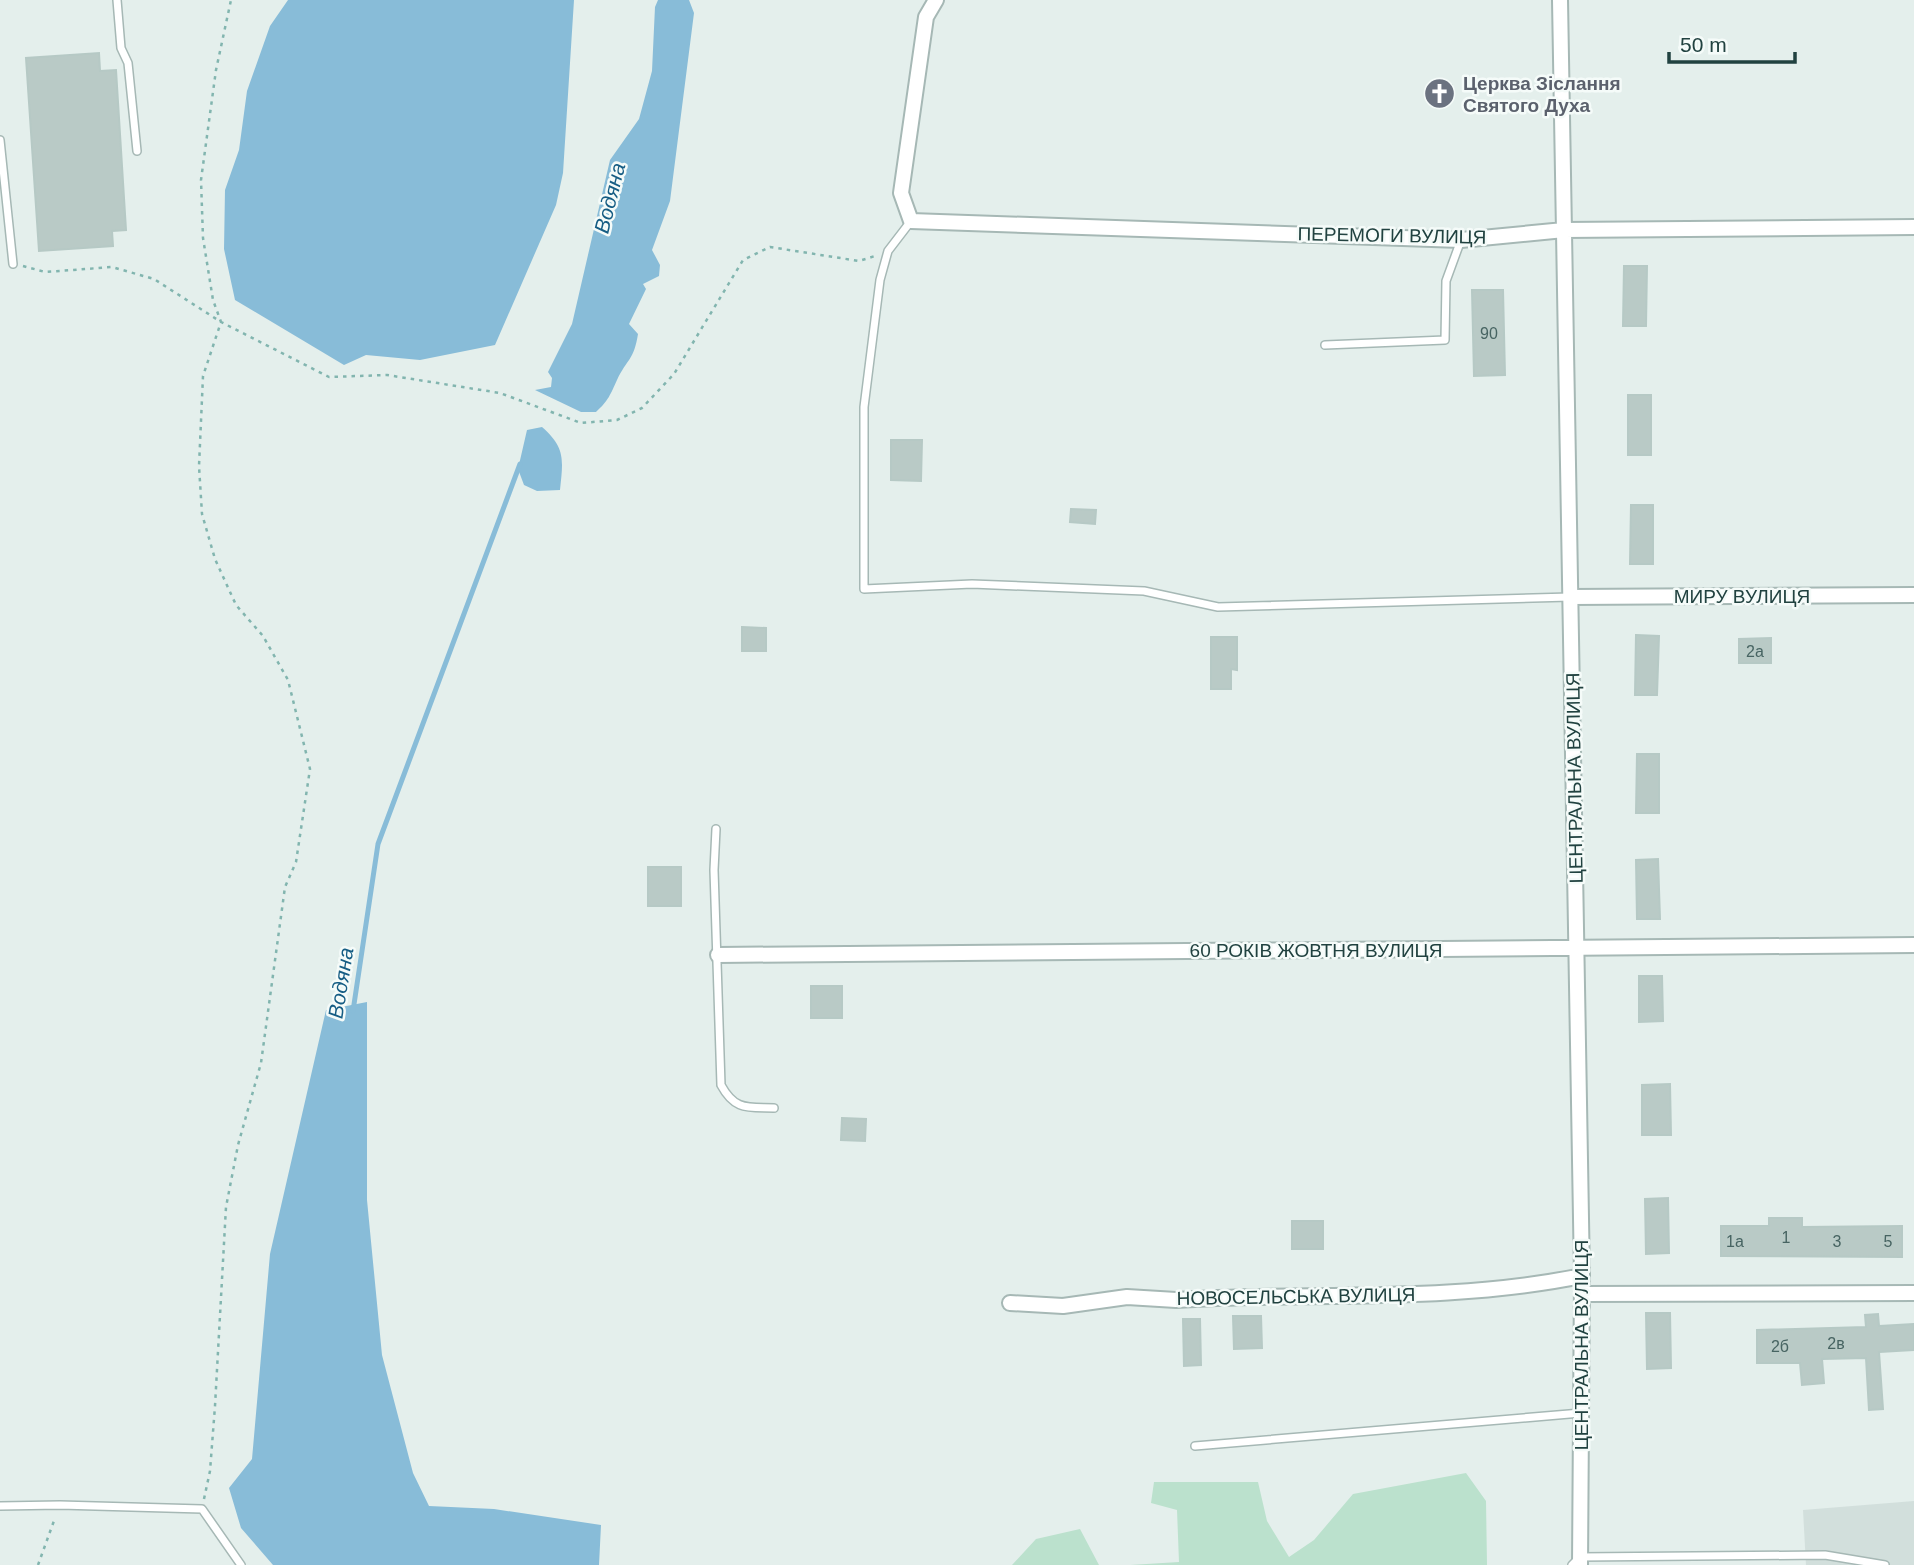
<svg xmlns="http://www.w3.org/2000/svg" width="1914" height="1565" font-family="Arial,sans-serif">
<rect width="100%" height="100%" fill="#e4efec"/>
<path fill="#d2dfdc" d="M1914,1501V1565H1806L1803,1510Z"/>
<path fill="#bbe1cd" d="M1466,1473L1486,1501L1487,1565H1130L1179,1562L1177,1510L1151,1503L1154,1482H1258L1267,1521L1289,1557L1314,1540L1353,1494Z
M1080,1529L1099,1565H1012L1036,1539Z"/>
<path fill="#88bcd8" d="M288,0H574L563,173L556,205L495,345L420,360L366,355L344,365L235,300L224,249L225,190L239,150L247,91L270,26Z
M658,0H689L694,13L670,201L652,250L660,265L659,276L643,284L646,289L629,324L638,334C634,360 627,359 617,380C610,395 609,400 596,412H581L535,390L551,387L552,378L548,372L572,324L610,160L639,119L652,71L655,7Z
M542,427C566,448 563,460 560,490L537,491L524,485L518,469L527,430Z
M367,1002V1200L382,1355L413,1473L429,1506L494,1509L601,1525L599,1565H273L241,1528L229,1488L252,1459L270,1254L326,1010Z"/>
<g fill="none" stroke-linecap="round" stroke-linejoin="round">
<path stroke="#88bcd8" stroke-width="5" d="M353,1011L378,844L520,464"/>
</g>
<path fill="#b9cac6" stroke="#b6c9c5" stroke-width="2" d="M99,53L100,71L116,70L126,230L112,231L113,246L39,251L26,58Z
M1445,85H1452V101L1429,102L1428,86Z
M1624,266H1647L1646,326H1623Z
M1472,290H1503L1505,375L1474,376Z
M1628,395H1651V455H1628Z
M891,440H922L921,481L891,480Z
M1631,505H1653V564H1630Z
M1071,509L1096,510L1095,524L1070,522Z
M742,627L766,628V651H742Z
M1636,635L1659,636L1657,695H1635Z
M1211,637H1237V670L1231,669V689H1211Z
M1771,638V663H1739V639Z
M1637,754H1659V813H1636Z
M1658,859L1660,919H1637L1636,860Z
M648,867H681V906H648Z
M1639,976H1662L1663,1021L1639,1022Z
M811,986H842V1018H811Z
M1670,1084L1671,1135H1642V1085Z
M842,1118L866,1119L865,1141L841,1140Z
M1668,1198L1669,1253L1646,1254L1645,1199Z
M1769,1218H1802V1227L1902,1226V1257L1721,1256V1226H1769Z
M1292,1221H1323V1249H1292Z
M1646,1313H1670L1671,1368L1647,1369Z
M1878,1314L1879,1326L1914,1324V1350L1879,1352L1883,1409L1869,1410L1866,1358L1822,1359L1824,1383L1802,1385L1800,1363H1757V1330L1866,1327L1865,1315Z
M1233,1316H1261L1262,1348L1234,1349Z
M1183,1319H1200L1201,1365L1184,1366Z"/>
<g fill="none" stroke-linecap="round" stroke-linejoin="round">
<defs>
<path id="service" d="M117,0L121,48L128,63L137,151
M0,140L13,264
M911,221L888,251L880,280L864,407V589L972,584L1144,591L1218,607L1570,597
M1325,345L1445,340L1446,281L1461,240
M716,829L714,870L721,1085C735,1111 748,1107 774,1108
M1195,1446L1581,1413
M0,1506L60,1505L202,1509L241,1565
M1572,1565L1580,1557L1825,1555L1885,1565"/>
<path id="minor" d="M936,0L926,17L901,193L911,221L1461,240L1564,230L1914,227
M1560,0L1582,1276L1580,1565
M1571,597L1914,595
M718,955L1914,945
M1582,1294L1914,1293
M1010,1303L1063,1306L1127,1297L1176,1300C1311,1292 1449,1303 1582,1276"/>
</defs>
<use href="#service" stroke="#a6b8b5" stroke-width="10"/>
<use href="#minor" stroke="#a6b8b5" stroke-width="18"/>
<path stroke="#82b5af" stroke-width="2.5" stroke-dasharray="3.5 5" stroke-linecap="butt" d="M23,266L45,272L112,267L154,279L221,322L329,377L387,375L500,393L581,423L617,420L642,408L674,374L743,260L770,247L859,261L875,256
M204,1499L210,1471L215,1406L226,1207L238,1145L261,1063L285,887L296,862L310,769L288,680L263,636L236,605L215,559L202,514L199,466L203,376L221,322L213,300L203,238L201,180L216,70L231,0
M38,1565L55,1518"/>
<use href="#service" stroke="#fff" stroke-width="7"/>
<use href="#minor" stroke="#fff" stroke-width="14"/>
</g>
<defs>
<symbol id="church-disc" viewBox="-11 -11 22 22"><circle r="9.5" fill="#6b7280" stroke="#f5fbf9"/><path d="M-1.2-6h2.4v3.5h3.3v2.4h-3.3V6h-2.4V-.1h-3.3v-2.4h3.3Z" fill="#fff"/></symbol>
</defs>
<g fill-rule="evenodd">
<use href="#church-disc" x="1422" y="76" width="35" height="35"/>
</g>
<g text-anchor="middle" stroke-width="5" stroke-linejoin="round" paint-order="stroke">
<g font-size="16" fill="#476462">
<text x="1489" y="339">90</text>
<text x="1755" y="657">2а</text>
<text x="1786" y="1243">1</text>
<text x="1735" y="1247">1а</text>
<text x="1837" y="1247">3</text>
<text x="1888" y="1247">5</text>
<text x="1836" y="1349">2в</text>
<text x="1780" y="1352">2б</text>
</g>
<g font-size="19" font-weight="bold" fill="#5b616d" stroke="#f5fbf9" text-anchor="start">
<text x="1463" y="90">Церква Зіслання<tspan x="1463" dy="22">Святого Духа</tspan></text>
</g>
<g font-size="19" fill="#214240" stroke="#f5fbf9">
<text transform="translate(1392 235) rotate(1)" y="7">ПЕРЕМОГИ ВУЛИЦЯ</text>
<text x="1742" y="603">МИРУ ВУЛИЦЯ</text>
<text transform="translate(1574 778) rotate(-91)" y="7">ЦЕНТРАЛЬНА ВУЛИЦЯ</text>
<text x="1316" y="957">60 РОКІВ ЖОВТНЯ ВУЛИЦЯ</text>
<text transform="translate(1296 1296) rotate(-1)" y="7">НОВОСЕЛЬСЬКА ВУЛИЦЯ</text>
<text transform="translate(1581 1345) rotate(-90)" y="7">ЦЕНТРАЛЬНА ВУЛИЦЯ</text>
</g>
<g font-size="21" font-style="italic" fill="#165d84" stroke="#f5fbf9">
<text transform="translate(610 198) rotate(-76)" y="7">Водяна</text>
<text transform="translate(341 983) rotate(-81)" y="7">Водяна</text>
</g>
</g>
<path d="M1669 52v10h126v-10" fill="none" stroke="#214240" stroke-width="3.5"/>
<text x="1680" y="52" font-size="21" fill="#214240" stroke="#f5fbf9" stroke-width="5" paint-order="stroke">50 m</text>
</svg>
